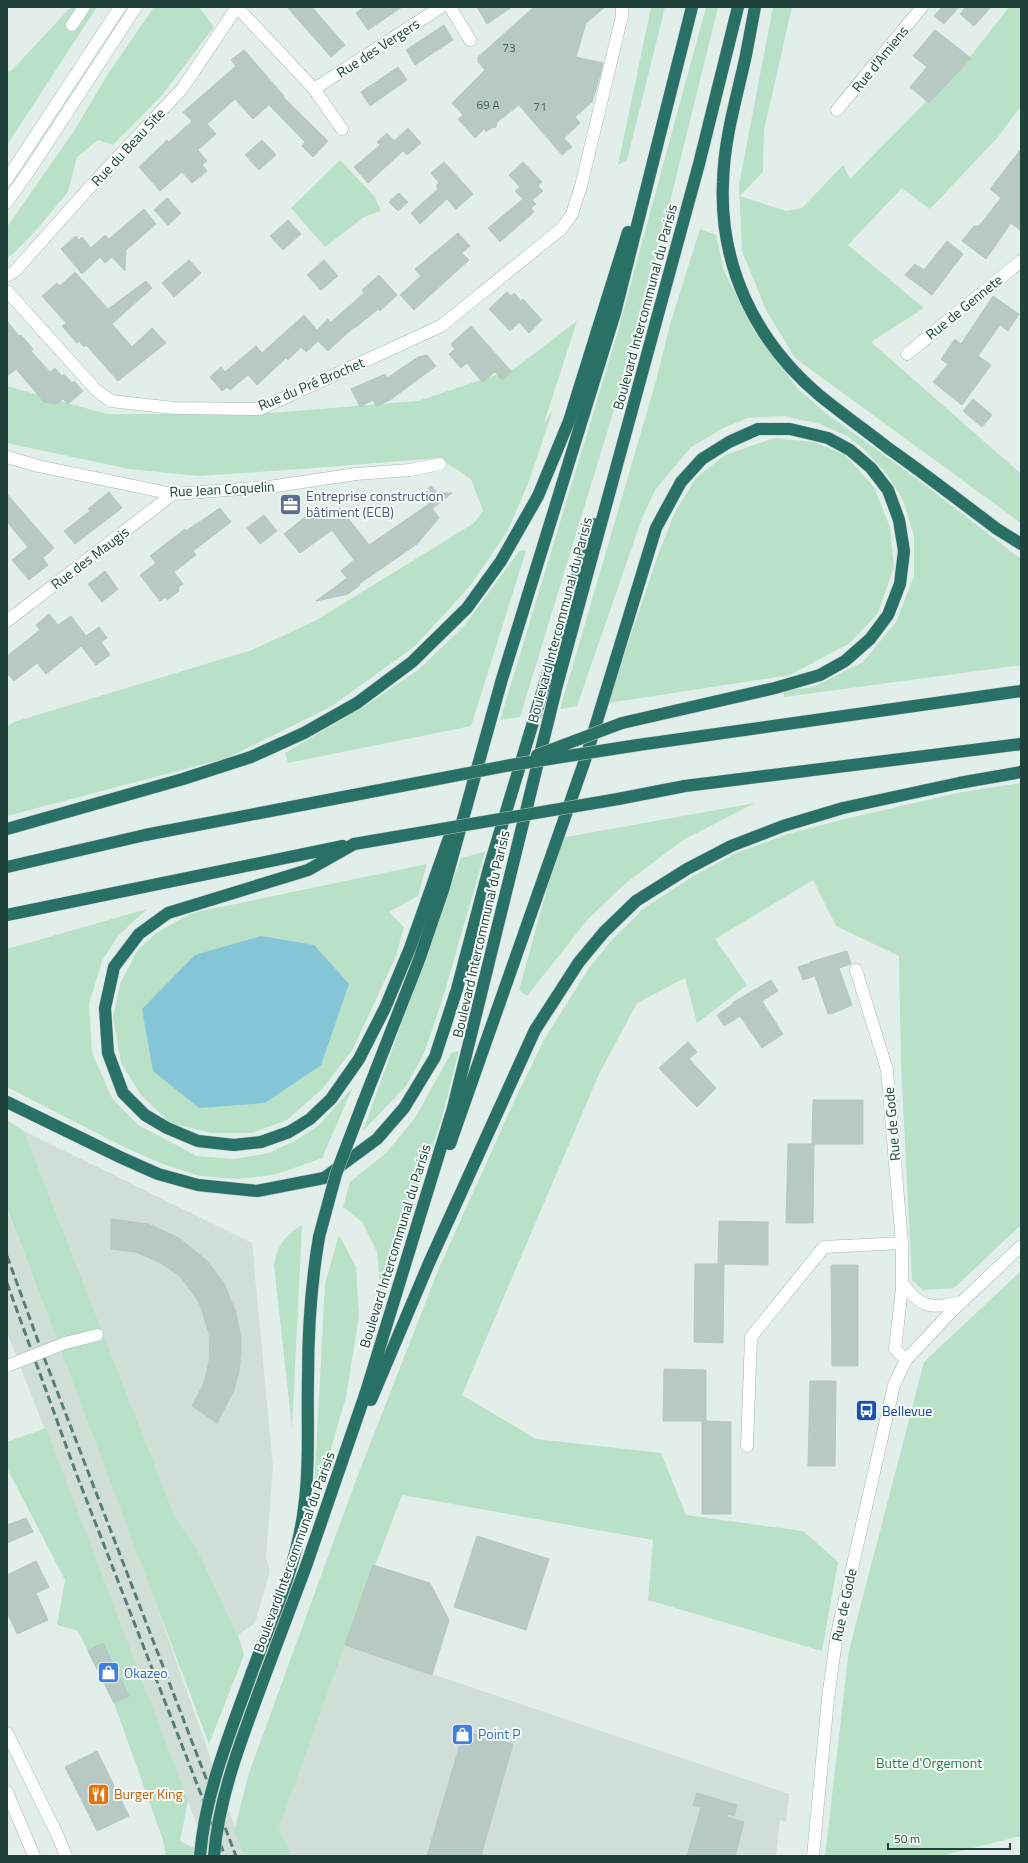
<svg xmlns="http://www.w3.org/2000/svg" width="1028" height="1863" font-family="'Titillium Web',sans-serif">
<rect width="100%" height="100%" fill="#e2eee9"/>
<path fill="#d0ded8" d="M24,1131L252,1243L273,1467L266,1557L270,1571L255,1623L238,1635L197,1549L175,1517Z
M7,1209L149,1584L245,1856H209L7,1332Z
M345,1645L789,1794L786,1822L780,1820L776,1856H293L279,1829Z"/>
<path fill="#b9e1c7" d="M71,7H97L7,145V70L10,72Z
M154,7H199L214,27L163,94L113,145L98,140L77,157L68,192L38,228L11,256L7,257V227L74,131L106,77Z
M651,7H665L627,160L618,165Z
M706,7H718L645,304L647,302L520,717L500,720L616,338Z
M773,7H792L764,130L763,172L740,196L786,211L802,208L843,165L850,179L969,58L1009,7H1021V106L998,137L930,209L902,188L848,245L924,308L871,342L1021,474V523L795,358L766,310L742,251L739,185Z
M340,160L375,197L381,211L364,217L325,247L291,208Z
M700,229L716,235L724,271L754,331L798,389L826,413L917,479L1021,559V665L784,697V691L813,687L863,662L896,622L914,576V536L903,500L886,473L864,449L847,436L820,424L784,416L748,418L723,428L690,448L655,490L641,521L577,706L560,709L656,381L671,321Z
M577,321L544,423L553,410L528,484L508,530L470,586L415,646L332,706L227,758L7,816V727L14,722L252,650L315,621L474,523L483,511L471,479L439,458L301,469L199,476L129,469L7,443V386L107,414H259L418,401L514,369Z
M774,438L814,442L845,455L874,487L890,527L894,567L878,613L850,643L790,675L608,703L658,555L675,512L696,478L725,455Z
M520,550L526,551L471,726L288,763L285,753L362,708L418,670L464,626Z
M1021,783V1225L954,1288L923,1290L912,1280L901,1064L899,956L836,926L813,880L715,939L747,985L697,1023L685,978L637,1003L599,1074L462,1395L536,1439L661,1453L686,1515L803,1531L838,1562L822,1651L648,1600L653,1540L402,1495L345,1645L279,1829L293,1856H245L234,1831L249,1773L356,1480L439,1268L517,1095L545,1038L589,968L612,940L644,908L692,877L736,853L788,834L845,819L962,792Z
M755,803L683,840L626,883L588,919L527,996L519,990L561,838Z
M485,852L442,1001L424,1053L406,1086L363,1131L461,858Z
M427,864L418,896L389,912L404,927L396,956L353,1049L322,1089L287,1120L251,1133H211L170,1123L141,1095L121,1063L113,1017L120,984L137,951L156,933L192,913Z
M147,909L118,936L102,961L89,1004L92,1053L112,1098L138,1125L197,1156L235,1159L269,1153L295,1141L319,1125L353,1087L322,1158L274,1175L236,1179L200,1176L163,1164L126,1148L7,1087V949Z
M459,1051L441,1121L381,1297L377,1252L362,1222L343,1207L350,1182L386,1153L415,1118L451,1053Z
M7,1120L24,1131L175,1517L197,1549L238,1635L244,1655L209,1744L7,1208Z
M302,1225L292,1428L274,1265C278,1244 284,1237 302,1225Z
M339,1235L356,1267L359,1316L346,1397L313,1510L325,1284Z
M1021,1271V1836L941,1856H825L849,1650L924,1362Z
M46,1428L188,1801L180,1841L194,1848V1856H166L163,1840L114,1703L78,1631L57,1625L65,1580L7,1468V1442Z"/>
<path fill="#85c5d8" d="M261,936L314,945L349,984L321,1065L265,1103L199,1108L153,1071L142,1009L195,955Z"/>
<path fill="#b7c9c3" stroke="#b4c8c1" d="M287,7H312L345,45L331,57Z
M364,7H402L368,30L356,13Z
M477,7H512L487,24Z
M534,7H605L586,23L576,57L603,63L600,76L592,102L575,117L580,123L564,138L572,147L562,155L519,105L497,122L496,127L491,128L486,132L484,129L475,138L458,119L463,115L452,103L485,70L478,62V57Z
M942,7H959L944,24L934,16Z
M966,7H991L974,26L960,14Z
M444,25L453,40L415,65L406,50Z
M935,30L971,58L929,103L910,87L927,67L913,56Z
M244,50L284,96L283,97L328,141L313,157L302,146L305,142L269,105L253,119L235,99L207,124L216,134L198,150L207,161L202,165L207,171L192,183L182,172L160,191L139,167L167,140L169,142L192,121L183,112L236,66L231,60Z
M398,67L407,80L370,106L361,92Z
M408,128L421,143L407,155L403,151L368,183L354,167L380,145L377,142L387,133L394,141Z
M262,140L276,155L259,170L245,155Z
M1021,149V231L1011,223L986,259L962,241L974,226H979L1001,198L990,189Z
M444,162L473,194L456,209L447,199L420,224L411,213L438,189L436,186L439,183L431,173Z
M523,162L542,182L538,186L543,191L532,200L536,204L531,208L534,212L500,242L488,228L523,199L515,191L520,187L509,175Z
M399,193L408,202L398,211L389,202Z
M167,198L181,213L168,225L154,210Z
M144,209L156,224L126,250L125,271L112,257L105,263L100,257L82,274L61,249L76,236L79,240L82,237L91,248L105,235L109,239Z
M288,220L301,234L283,250L270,236Z
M458,233L470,246L462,253L469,260L414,310L400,295L421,276L415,269Z
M947,241L963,254L932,295L905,275L915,264L924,270Z
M189,260L201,273L174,297L162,283Z
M324,260L338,276L321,290L307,275Z
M75,272L108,309L146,281L152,288L112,324L132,347L152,328L166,343L118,381L86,345L84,347L79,341L77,343L62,326L66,323L42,296L57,283L60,286Z
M379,275L397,295L380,311L378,309L355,328L354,327L328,351L318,341L306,352L301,347L288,360L286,358L257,385L248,375L230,390L227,387L222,391L210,377L221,367L225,372L256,346L262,353L304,315L317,330L328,319L330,323L364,293L362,290Z
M507,292L511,296L514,293L521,301L523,299L542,320L529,333L519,322L510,331L489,309Z
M993,296L1019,314L1008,331L1000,325L978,356L991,365L962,405L933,382L948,364L941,359L955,339L961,344Z
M7,321L19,336L21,335L28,343L33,349L31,351L50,372L55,368L62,376L64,374L72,383L74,381L83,391L68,404L63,399L56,404L44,402L16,369L7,376Z
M471,326L512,372L502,380L495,372L482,382L467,363L461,368L449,354L455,349L451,344Z
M427,355L436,366L390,400L376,406L373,400L360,407L351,389L385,374L387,378L418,357Z
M973,399L992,415L982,427L963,411Z
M431,486L437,493H452L432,509L421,494Z
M109,492L122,508L75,544L64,531L90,511L88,509Z
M7,494L54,548L43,558L48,565L29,580L12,560L28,547L7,522Z
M429,504L439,518L417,544L359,584L360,585L348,594L316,601L347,578L341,571L354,560L332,530L300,553L284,534L315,509L319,513L340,508L369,545Z
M220,508L231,522L193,551L196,555L174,572L183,584L178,588L179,591L167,600L165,597L160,601L140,575L156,563L150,556L185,529L186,531Z
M264,515L277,531L260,544L247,528Z
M105,571L118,589L102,602L88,584Z
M49,614L58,625L71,616L86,636L99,627L107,638L101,642L110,655L96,665L81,646L46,674L37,663L14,681L7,673V656L40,630L36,625Z
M847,951L851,964L839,968L852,1005L834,1013L828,1014L815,976L803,980L798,967L810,963V962Z
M771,980L778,991L762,1001L783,1034L762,1048L740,1016L724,1026L717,1015L733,1004L732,1003Z
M688,1042L697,1052L689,1059L716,1088L697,1107L659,1068Z
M813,1100H863V1144H814L813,1223H786L788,1144H812Z
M111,1219L148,1224L179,1238L206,1260L224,1283L236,1313L241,1339V1351L239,1372L234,1390L217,1423L192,1406L204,1383L210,1357L209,1333L199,1302L180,1276L159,1262L135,1252L111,1249Z
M719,1221L768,1222V1265L724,1264L723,1343L694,1342L695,1264H718Z
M831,1265H858V1366H832Z
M664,1369L706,1370V1421L731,1422V1514H702V1421H663Z
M810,1381H836L835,1466H808Z
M26,1518L33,1532L7,1543V1525Z
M477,1536L549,1559L526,1630L454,1607Z
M36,1561L49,1587L36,1593L48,1620L17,1634L7,1612V1575Z
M373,1565L430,1583L449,1620L432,1675L345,1645Z
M103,1643L129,1696L114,1703L88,1651Z
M464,1731L513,1744L481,1856H427Z
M97,1751L129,1816L97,1831L65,1767Z
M697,1793L737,1805L734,1816L728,1814L727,1817L744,1822L735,1856H687L701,1807L693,1805Z"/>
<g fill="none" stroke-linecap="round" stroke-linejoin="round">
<defs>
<path id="street" d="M237,7L314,89L342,129
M450,7L470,40
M72,25L84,7
M314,89L441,7
M837,110L922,7
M7,276L15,271L98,178L182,89L237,7
M7,291L97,391L111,401L174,408L260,409L441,326L561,229L572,214L581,186L622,16V7
M907,354L1021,261
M7,457L38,466L173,494L269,487L356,474L410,470L440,464
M7,621L173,494
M856,970L887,1070L902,1243V1288L895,1349L906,1360
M902,1283C922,1310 932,1308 962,1302
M65,1343L97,1335
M747,1446L751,1337L824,1247L902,1243
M813,1856L828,1698L837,1634L894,1385L906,1360L951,1312L1021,1246"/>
<path id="secondary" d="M7,179L120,7
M7,202L31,168L136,7
M7,1733L57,1834L66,1856
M7,1792L34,1856"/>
<path id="highway" d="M755,7C752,23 749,39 746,55C737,97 724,138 723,182C719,265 755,341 819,395C841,413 865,430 888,448C925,474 961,502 997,529L1021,544
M638,745L1021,691
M618,799L685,786L1021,744
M7,829L183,779L251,757L304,733L357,703L412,662L467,608L501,561L538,496L569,421L628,232
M354,844L308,870L168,913L139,934L114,967L105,1008L108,1053L123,1093L145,1115L167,1128L198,1141L234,1145L261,1142L289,1132L310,1119L331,1099L359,1059L385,1008L410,948L449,838
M7,867L145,835L354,795
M7,915L343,846
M7,1102L122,1158L158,1174L198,1185L257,1191L324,1178L377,1139L404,1108L435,1057L457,989L489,868L593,524
M363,1103L419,960L444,887L502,679L615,313L692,7
M450,1144L585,760L656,528L681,482L702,459L729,442L758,429H790L828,438L850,450L871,468L888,490L899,520L904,551L900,584L888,615L870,639L845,661L820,675L775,688L622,723
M371,1400L429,1263L535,1030L579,962L604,932L636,901L687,869L731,846L783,826L843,808L959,783L1021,772
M252,1672C272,1618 297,1566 304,1508C310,1465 307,1421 308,1378C308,1331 311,1284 319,1237
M264,1678L305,1569L366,1392L453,1108L557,685L699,164L738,7"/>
</defs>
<use href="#street" stroke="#a4b7b1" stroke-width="13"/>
<use href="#secondary" stroke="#9fbab3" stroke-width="13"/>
<use href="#highway" stroke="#c1cac8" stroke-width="13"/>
<use href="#street" stroke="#fff" stroke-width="12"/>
<use href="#secondary" stroke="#fff" stroke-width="12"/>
<use href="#highway" stroke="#297067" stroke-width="12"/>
<path stroke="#5a7c76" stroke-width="3" stroke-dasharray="8 4" stroke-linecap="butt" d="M7,1256L45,1360L236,1856
M7,1283L76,1473L225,1856"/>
<defs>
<path id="street-bridge" d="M7,1366L65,1343"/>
<path id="highway-bridge" d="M537,755L622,723
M354,795L511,765L638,745
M354,844L618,799
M319,1237L336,1174L363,1103
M200,1856C205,1792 231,1731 252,1672
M214,1856C219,1794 243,1736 264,1678"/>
</defs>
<use href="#street-bridge" stroke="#a4b7b1" stroke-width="13" stroke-linecap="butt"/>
<use href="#highway-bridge" stroke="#c1cac8" stroke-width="13" stroke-linecap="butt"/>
<use href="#street-bridge" stroke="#fff" stroke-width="12"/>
<use href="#highway-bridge" stroke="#297067" stroke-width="12"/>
</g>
<defs>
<symbol id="office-square" viewBox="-11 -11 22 22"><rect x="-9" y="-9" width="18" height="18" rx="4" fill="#5c6f8a" stroke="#f3faf7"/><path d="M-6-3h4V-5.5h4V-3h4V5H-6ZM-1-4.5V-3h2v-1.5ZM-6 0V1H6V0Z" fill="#fff"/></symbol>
<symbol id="bus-square" viewBox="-11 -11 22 22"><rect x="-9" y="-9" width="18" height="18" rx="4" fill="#1a4fb4" stroke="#f3faf7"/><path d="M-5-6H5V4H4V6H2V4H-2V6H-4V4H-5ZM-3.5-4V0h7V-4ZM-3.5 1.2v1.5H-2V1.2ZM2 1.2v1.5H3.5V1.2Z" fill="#fff"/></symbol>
<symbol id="shop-square" viewBox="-11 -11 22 22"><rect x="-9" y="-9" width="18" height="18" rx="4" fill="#3f7fe0" stroke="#f3faf7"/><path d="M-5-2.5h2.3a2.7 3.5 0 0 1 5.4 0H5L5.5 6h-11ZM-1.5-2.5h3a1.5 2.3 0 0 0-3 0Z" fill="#fff"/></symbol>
<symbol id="restaurant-square" viewBox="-11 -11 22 22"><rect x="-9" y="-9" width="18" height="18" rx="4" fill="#e8710a" stroke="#f3faf7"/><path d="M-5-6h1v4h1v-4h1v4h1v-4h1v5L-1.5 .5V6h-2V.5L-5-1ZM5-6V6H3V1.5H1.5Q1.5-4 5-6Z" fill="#fff"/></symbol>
</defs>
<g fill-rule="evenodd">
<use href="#office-square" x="278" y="492" width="25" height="25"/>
<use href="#bus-square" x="854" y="1398" width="25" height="25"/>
<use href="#shop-square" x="96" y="1660" width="25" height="25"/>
<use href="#shop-square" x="450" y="1722" width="25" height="25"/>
<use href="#restaurant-square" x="86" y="1782" width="25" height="25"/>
</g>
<g text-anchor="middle" stroke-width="4" stroke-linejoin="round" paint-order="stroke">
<g font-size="12" fill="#46635c">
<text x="509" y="52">73</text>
<text x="488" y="109">69 A</text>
<text x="540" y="111">71</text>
</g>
<g font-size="14" fill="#20413a" stroke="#f3faf7">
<text transform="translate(378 48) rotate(-33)" y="5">Rue des Vergers</text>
<text transform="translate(880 59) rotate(-51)" y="5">Rue d'Amiens</text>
<text transform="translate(128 147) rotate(-47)" y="5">Rue du Beau Site</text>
<text transform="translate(645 307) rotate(-75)" y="5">Boulevard Intercommunal du Parisis</text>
<text transform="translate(964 307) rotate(-39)" y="5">Rue de Gennete</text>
<text transform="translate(311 384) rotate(-23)" y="5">Rue du Pré Brochet</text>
<text transform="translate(222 489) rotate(-3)" y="5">Rue Jean Coquelin</text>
<text transform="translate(90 558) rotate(-37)" y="5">Rue des Maugis</text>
<text transform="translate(560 620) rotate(-75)" y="5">Boulevard Intercommunal du Parisis</text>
<text transform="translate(481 934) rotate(-77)" y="5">Boulevard Intercommunal du Parisis</text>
<text transform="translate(892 1124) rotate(-95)" y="5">Rue de Gode</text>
<text transform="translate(395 1246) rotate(-73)" y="5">Boulevard Intercommunal du Parisis</text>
<text transform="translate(294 1552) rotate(-70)" y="5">Boulevard Intercommunal du Parisis</text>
<text transform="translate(844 1605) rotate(-78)" y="5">Rue de Gode</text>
</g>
<g font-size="14" fill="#4e5e75" stroke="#f3faf7" text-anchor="start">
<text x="306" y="501">Entreprise construction<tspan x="306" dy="16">bâtiment (ECB)</tspan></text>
</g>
<g font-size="14" fill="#164399" stroke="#f3faf7" text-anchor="start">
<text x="882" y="1416">Bellevue</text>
</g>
<g font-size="14" fill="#366cbe" stroke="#f3faf7" text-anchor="start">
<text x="124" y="1678">Okazeo</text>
<text x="478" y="1739">Point P</text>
</g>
<g font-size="14" fill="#267c4e" stroke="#f3faf7">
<text x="929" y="1768">Butte d'Orgemont</text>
</g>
<g font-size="14" fill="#c56008" stroke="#f3faf7" text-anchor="start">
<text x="114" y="1799">Burger King</text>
</g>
</g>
<rect width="1028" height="1863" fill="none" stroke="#20413a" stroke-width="16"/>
<path d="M888 1843v6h122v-6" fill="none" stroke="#20413a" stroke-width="2"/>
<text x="894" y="1843" font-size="12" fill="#20413a" stroke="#f3faf7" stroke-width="3" paint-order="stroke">50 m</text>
</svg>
